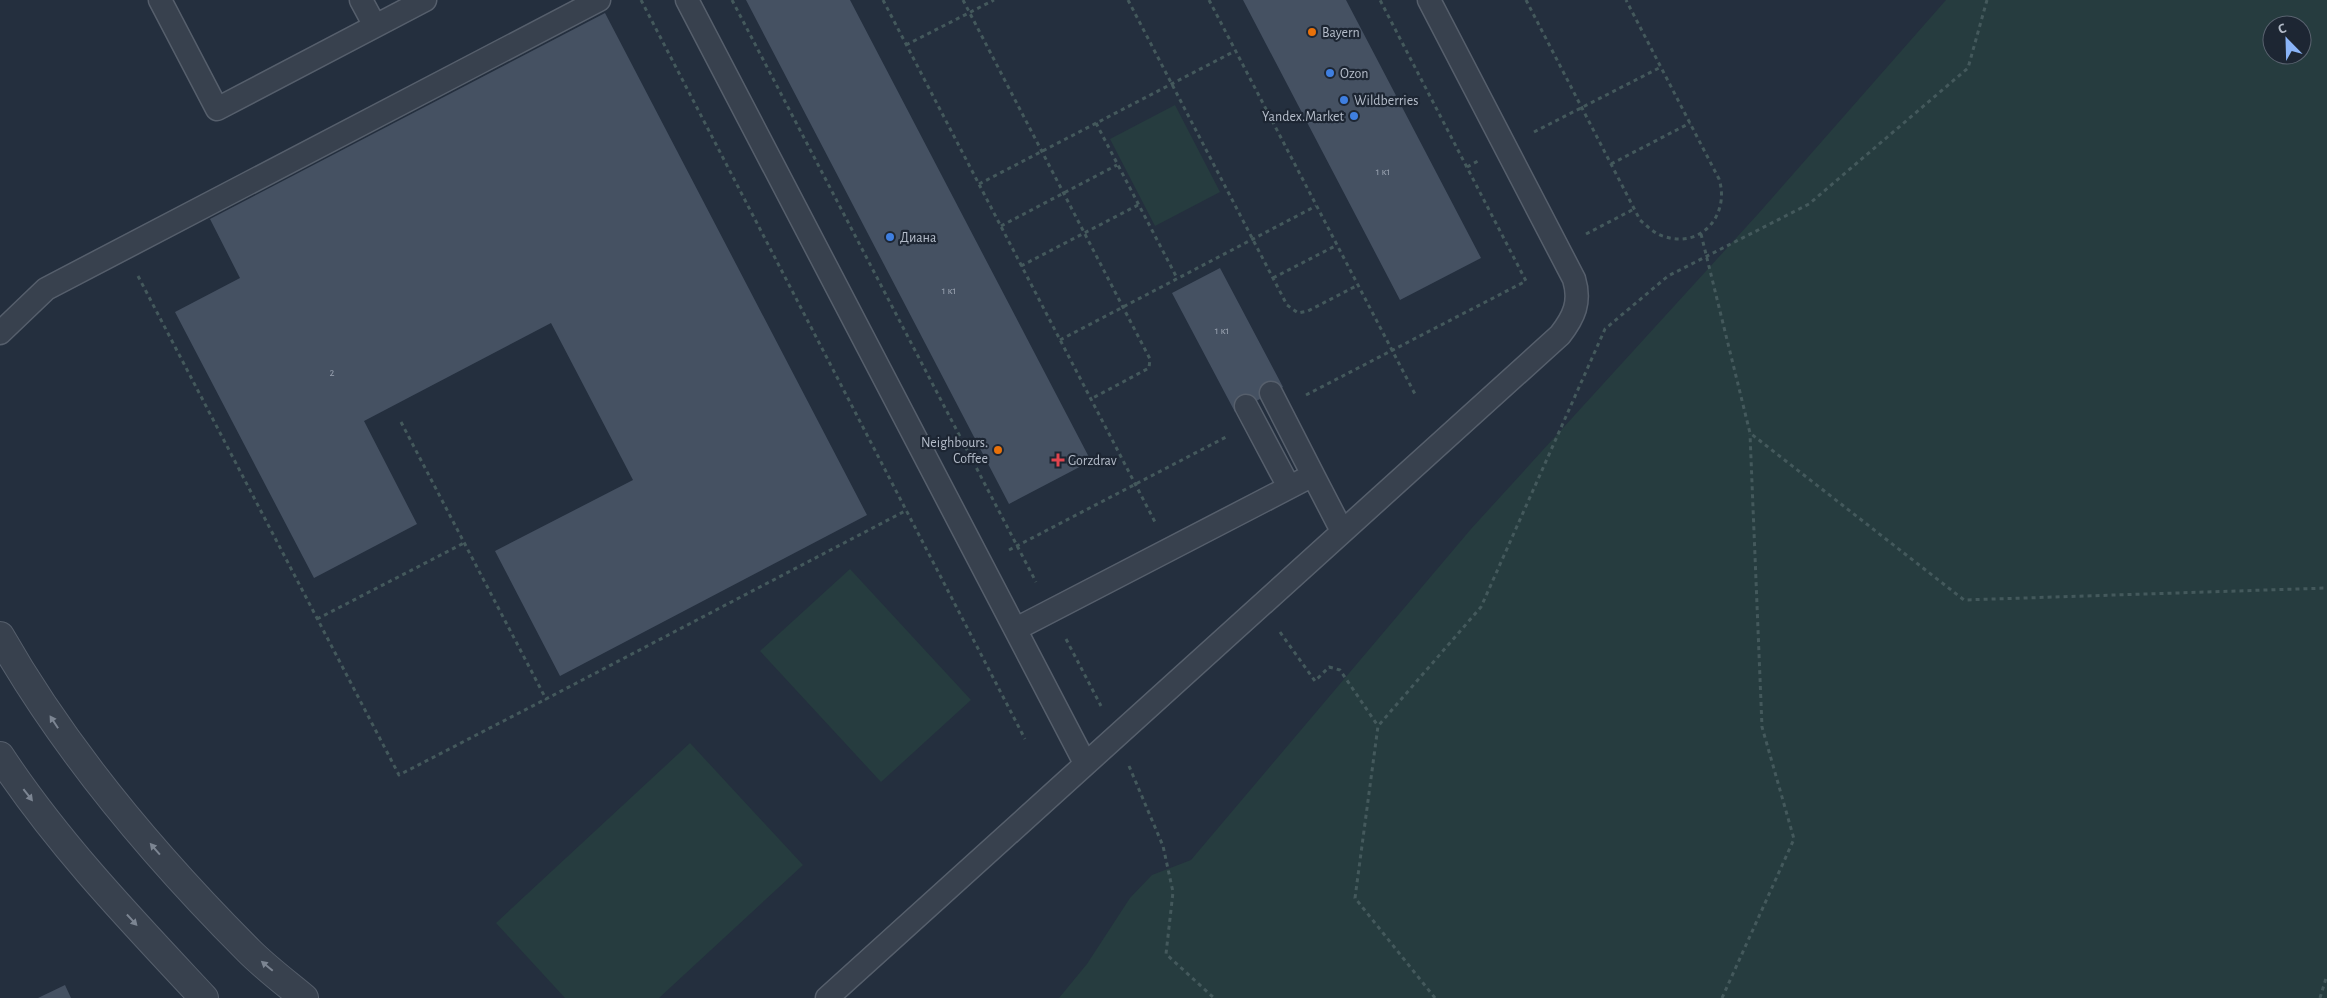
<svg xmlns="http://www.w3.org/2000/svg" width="2327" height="998" font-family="'Alegreya Sans',sans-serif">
<rect width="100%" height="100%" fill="#242f3e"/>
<path fill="#263c3f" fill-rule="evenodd" d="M1946,0H2327V998H1059L1087,964L1130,898L1152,875L1191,860L1471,529L1758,214ZM2272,25H2302V55H2272Z
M1175,105L1220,192L1155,226L1110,139Z
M850,569L971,700L881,782L760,651Z
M690,743L803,865L659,998H565L496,923Z"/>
<path fill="#455162" d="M746,0H850L1091,461L1009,504Z
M1243,0H1346L1481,258L1400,300Z
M605,13L867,515L560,676L495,551L633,480L551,323L364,421L417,524L314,578L175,312L240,278L210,219Z
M1220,268L1283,387L1235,412L1172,293Z
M65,985L71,998H38Z"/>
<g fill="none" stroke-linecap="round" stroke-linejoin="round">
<defs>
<path id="service" d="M160,0L217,109L425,0
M361,0L375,26
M687,0L1085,763
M0,333L46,289L599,0
M1271,393L1313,475
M1246,406L1289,487
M1016,629L1313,475L1342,531
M827,998L1560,335C1574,317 1581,302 1574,279L1429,0"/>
<path id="minor" d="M0,636C66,752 155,857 249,951C266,968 286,983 304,998
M0,756C58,844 132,921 204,998"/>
</defs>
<use href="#service" stroke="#565f6c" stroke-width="25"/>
<use href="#minor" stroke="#565f6c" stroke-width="30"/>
<path stroke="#44595c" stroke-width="3" stroke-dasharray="4 4" stroke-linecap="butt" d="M641,0L1025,739
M732,0L1036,582
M883,0L1155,522
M963,0L1150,359L1149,368L1091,399
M1128,0L1287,305L1298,313L1308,311L1358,285
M1209,0L1416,396
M1526,0L1640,220C1648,227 1656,235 1666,237C1703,248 1730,213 1719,179L1626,0
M906,45L994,0
M1096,123L1177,278
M1534,132L1661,67
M1611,164L1690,123
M1467,167L1478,161
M979,184L1235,51
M1001,226L1117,165
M1586,234L1634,209
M1701,234L1750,433L1964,600L2327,588
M1021,266L1138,205
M138,276L399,775L546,699
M1273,278L1337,245
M1060,340L1316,206
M1306,395L1526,281L1380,0
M401,422L546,699L907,510
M1009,550L1226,437
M317,619L464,543
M1280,632L1315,681L1329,667L1340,670L1378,726
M1066,639L1101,706
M1129,766L1163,846L1173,892L1166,954L1214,998
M1435,998L1355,898L1378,726L1481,607L1605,329L1668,276L1809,204L1968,68L1987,0
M1722,998L1794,839L1762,727L1750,434
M2320,998L2327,975"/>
<use href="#service" stroke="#38414e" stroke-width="22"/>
<use href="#minor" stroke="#38414e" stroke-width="28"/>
</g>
<defs><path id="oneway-solid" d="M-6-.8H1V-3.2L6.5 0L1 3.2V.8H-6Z" transform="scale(1.25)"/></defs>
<g fill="#7c8592">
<use href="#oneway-solid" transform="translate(54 722) rotate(-123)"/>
<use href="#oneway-solid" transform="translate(28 795) rotate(52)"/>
<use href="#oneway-solid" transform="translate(155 849) rotate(-131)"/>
<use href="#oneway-solid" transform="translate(132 920) rotate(47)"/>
<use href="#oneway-solid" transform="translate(267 966) rotate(-140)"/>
</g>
<g fill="#e8710a" stroke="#1d2633" stroke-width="2">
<circle cx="1312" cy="32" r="5"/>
<circle cx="998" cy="450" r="5"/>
</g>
<g fill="#3f7fe0" stroke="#1d2633" stroke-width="2">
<circle cx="1330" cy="73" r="5"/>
<circle cx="1344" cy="100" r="5"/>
<circle cx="1354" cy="116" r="5"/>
<circle cx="890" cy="237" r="5"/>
</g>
<path fill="#e0444e" stroke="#1d2633" stroke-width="2" d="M1055.5 452.5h5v5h5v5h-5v5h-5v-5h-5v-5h5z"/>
<g text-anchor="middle" stroke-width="4.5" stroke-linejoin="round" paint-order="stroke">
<g font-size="11" fill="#98a1af">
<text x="1383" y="175">1 к1</text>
<text x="949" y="294">1 к1</text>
<text x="1222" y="334">1 к1</text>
<text x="332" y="376">2</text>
</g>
<g font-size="14" fill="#b4bcc9" stroke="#1d2633" text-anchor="start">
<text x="1322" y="37">Bayern</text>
<text x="1340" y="78">Ozon</text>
<text x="1354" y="105">Wildberries</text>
<text x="1344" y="121" text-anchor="end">Yandex.Market</text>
<text x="900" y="242">Диана</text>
<text x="988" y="447" text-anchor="end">Neighbours.<tspan x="988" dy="16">Coffee</tspan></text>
<text x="1068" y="465">Gorzdrav</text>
</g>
</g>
<g transform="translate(2287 40) rotate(337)"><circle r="24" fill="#1d2633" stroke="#59626f"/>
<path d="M0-4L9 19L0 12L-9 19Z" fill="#8ab4f8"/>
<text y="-8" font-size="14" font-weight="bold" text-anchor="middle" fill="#b4bcc9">С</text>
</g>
</svg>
